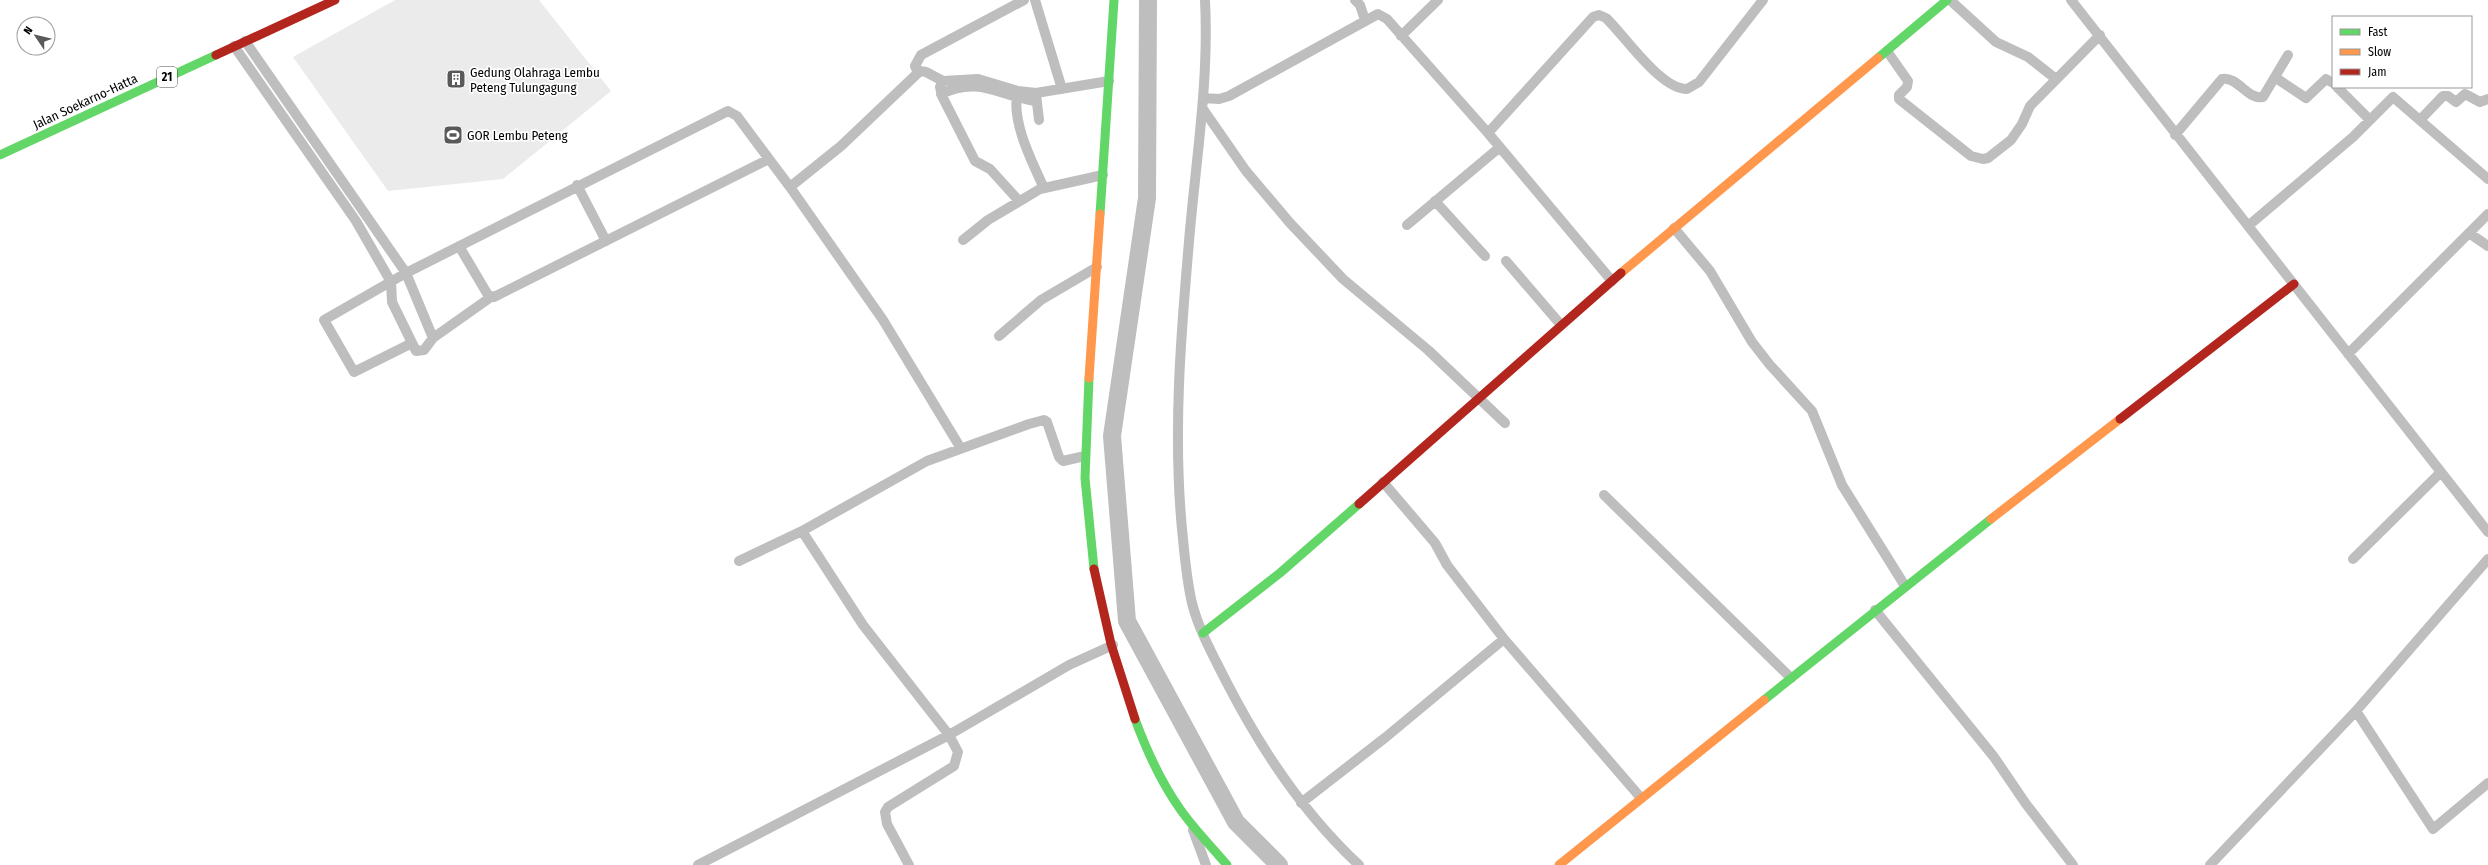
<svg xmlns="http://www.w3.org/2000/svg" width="2488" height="865" font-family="'Fira Sans Condensed',sans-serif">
<rect width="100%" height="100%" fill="#fff"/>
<path fill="#ebebeb" d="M395,0H539L611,91L503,179L388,191L293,57Z"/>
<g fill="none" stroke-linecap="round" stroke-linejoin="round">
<path stroke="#bebebe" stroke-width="18" d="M1148,0L1147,198L1112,436L1127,621L1236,822L1279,865"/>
<path stroke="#bebebe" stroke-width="10" d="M1035,0L1062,89
M1205,0C1209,77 1197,153 1190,230C1181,332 1172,437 1183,539C1185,560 1187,582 1192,603C1199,631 1214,657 1227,683C1262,751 1303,813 1359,865
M1355,0L1360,5L1365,20
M1950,0L1996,42L2028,57L2056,79
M2071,0L2488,532
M1401,36L1438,0
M245,41L406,273L433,338
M234,46L356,221L391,282L392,302L416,351L424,350L433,338L491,297
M1887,51L1908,81L1907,87L1899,95V99L1971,156L1983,159L1988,158L2011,140L2022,124L2030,106L2100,35
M918,73L915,66L921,55L1024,0
M2276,78L2306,98L2326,79L2333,83
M943,81L940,87L942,96L975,161L990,169L1019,201
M2337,87L2370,120
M1018,91C1010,119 1032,162 1044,188
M941,94C979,76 998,95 1035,101
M1036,94L1039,120
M1204,98L1219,99L1229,96L1378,14L1387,19L1488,133
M1203,109L1246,171L1290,223L1343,279L1428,350L1505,423
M2420,120L2443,96H2448L2456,102L2465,94L2480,102L2488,99
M2175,135L2222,79C2238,76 2247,100 2263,97L2288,55
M577,185L606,241
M790,187L883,320L960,447
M1435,201L1485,256
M1407,225L1500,147
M2248,226L2353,137L2393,97L2488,179
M1674,228L1710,271L1752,342L1770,365L1812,411L1842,485L1905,586
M2469,233L2488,246
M963,240L988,220L1040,189L1103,175
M459,246L488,295L494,297L769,159L790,187L841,146L920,71L926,72L943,81L978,79L1018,91L1036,93L1109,81
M1506,261L1561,325
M1612,281L1488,133L1593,17L1599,15L1606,18C1625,36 1660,89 1687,89L1699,82L1763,0
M999,336L1041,300L1097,267
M412,343L354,372L324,320L406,273L728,111L737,116L769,159
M2348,354L2488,214
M1383,482L1435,543L1447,565L1504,639L1641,798
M1604,495L1791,678
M802,531L863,625L949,735L958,752L954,766L888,807L885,812L887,824L909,865
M2353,559L2441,472
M739,561L802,531L927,461L1029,424L1044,420L1047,422L1059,457L1063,461L1085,456
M1875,610L1994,757L2026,804L2073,865
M2356,711L2433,829L2488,783
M1301,803L1386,737L1504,639
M1193,830L1206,865
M698,865L949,735L1069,665L1113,645
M2210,865L2356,711L2488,559"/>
<path stroke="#63d668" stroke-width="9" d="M1878,58L1947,0
M0,155L216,55
M1100,214L1114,0
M1089,378L1085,478L1094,569
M1203,633L1280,573L1359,504
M1764,700L1991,519
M1135,719C1146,749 1161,782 1180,809C1194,829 1211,846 1227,865"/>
<path stroke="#ff974d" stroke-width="9" d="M1621,273L1878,58
M1089,378L1100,214
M1991,519L2120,419
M1559,865L1764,700"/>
<path stroke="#b3261e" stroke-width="9" d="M216,55L335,0
M2120,419L2294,284
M1359,504L1621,273
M1094,569L1111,644L1135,719"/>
</g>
<defs>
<symbol id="building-square" viewBox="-11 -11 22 22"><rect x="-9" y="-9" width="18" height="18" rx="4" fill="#595959" stroke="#fff"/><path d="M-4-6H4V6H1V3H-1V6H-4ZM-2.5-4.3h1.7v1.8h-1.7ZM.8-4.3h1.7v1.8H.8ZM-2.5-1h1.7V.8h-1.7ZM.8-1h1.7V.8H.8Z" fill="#fff"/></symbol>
<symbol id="stadium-square" viewBox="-11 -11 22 22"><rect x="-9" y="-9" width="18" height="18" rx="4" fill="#595959" stroke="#fff"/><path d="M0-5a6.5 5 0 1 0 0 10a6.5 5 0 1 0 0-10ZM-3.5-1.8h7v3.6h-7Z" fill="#fff"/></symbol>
</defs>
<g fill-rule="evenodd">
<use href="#building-square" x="445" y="68" width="22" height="22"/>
<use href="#stadium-square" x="442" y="124" width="22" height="22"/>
</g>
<g text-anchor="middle" stroke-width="3.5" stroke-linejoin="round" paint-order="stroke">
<rect fill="#fff" stroke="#4c4c4c" stroke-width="1" x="157" y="67" width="20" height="20" rx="3"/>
<g font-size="12" font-weight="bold" fill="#000">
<text x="167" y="81">21</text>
</g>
<g font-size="13" fill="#000" stroke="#fff" text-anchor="start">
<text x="470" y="77">Gedung Olahraga Lembu<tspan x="470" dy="15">Peteng Tulungagung</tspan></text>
<text x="467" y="140">GOR Lembu Peteng</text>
</g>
<g font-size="13" fill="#000" stroke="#fff">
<text transform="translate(85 101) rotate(-25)" y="5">Jalan Soekarno-Hatta</text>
</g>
</g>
<rect x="2332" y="16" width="140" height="72" fill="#ffffff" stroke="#999999"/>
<rect x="2340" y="29" width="20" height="6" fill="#63d668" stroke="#999999"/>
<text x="2368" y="36" font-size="12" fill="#000000">Fast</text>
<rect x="2340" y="49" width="20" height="6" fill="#ff974d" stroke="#999999"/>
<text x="2368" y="56" font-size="12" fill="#000000">Slow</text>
<rect x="2340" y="69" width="20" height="6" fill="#b3261e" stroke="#999999"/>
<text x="2368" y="76" font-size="12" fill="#000000">Jam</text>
<g transform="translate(36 36) rotate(305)"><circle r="19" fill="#ffffff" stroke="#999999"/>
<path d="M0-3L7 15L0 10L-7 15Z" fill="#595959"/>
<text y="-6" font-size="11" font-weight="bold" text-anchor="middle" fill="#000000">N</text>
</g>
</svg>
